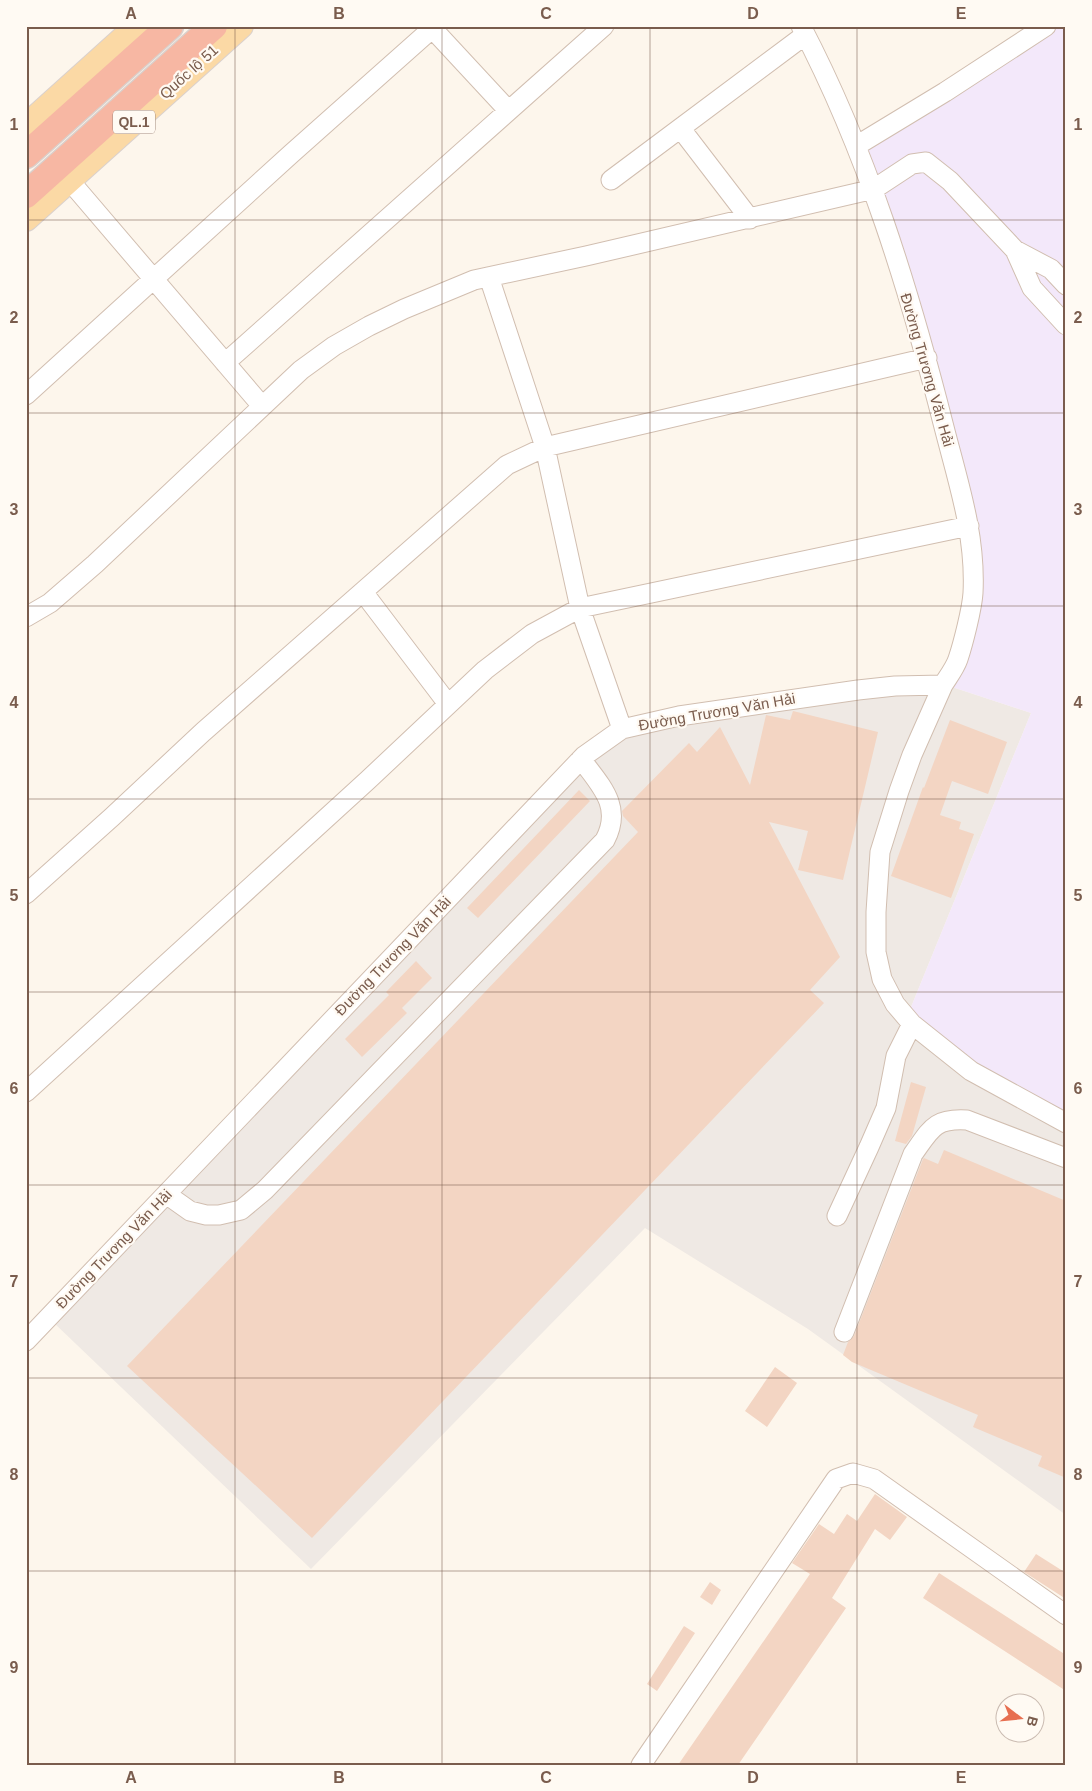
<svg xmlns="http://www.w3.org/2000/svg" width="1092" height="1791" font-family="Helvetica,sans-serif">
<rect width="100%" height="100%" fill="#fdf6ec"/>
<path fill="#efe9e4" d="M949,686L1031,713L909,1012L900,1000L882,951L885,855L893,826Z
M934,691L874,853L891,1008L1066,1129V1515L808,1329L645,1228L311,1569L53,1322L589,759L624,735L858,695Z"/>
<path fill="#f3e8fa" d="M1056,26H1066V1116L974,1066L909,1012L1031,713L949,686L979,596L863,148L949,96Z"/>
<path fill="#f3d5c3" d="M793,711L878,732L843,880L798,870L808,831L769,822L840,957L810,990L824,1003L312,1538L127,1366L638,832L623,816L622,811L689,743L697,752L720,727L750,785L766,715L790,720Z
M950,720L1007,742L988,794L952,781L940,815L961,822L959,829L974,834L951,898L891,876L923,787L924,788Z
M579,790L590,801L478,918L467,908Z
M416,961L432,978L402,1008L407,1013L362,1057L345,1039L389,995L386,992Z
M911,1082L926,1087L912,1136L906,1144L895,1141Z
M944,1150L1066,1201V1478L1038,1466L1042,1456L973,1427L978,1415L852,1362L843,1355L848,1342L854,1336L923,1159L924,1158L938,1164Z
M775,1367L797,1383L767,1427L745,1411Z
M875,1494L907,1517L890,1540L875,1529L832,1598L846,1608L738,1765H678L810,1574L792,1563L819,1524L834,1534L847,1514L857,1521Z
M1036,1554L1066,1573V1599L1024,1572Z
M939,1573L1066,1655V1691L923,1598Z
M710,1582L721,1590L712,1605L700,1597Z
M684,1626L695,1633L657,1691L647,1684Z"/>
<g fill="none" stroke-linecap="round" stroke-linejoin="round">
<defs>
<path id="minor" d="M430,26L508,110
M681,129L750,219
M856,146L945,92L1046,26
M62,169L69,180L262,406
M611,180L805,35
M1015,250L1032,288L1066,325
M489,277L545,447L580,608L622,729
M225,363L604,26
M26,395L291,154L435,26
M363,592L448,704
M26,617L50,603L95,564L301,370L334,346L369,326L404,309L474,280L586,256L874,189L912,164L926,162L950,181L1015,250L1051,269L1066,285
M943,685L912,755L899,791L880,852L876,912V952L882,979L895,1004L912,1024L971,1071L1066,1123
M26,894L112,817L203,732L507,465L545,447L927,358
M26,1092L368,780L485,670L532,634L580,608L969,526
M166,1194L190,1211L206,1215H219L241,1210L265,1190L605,840C623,806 600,785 581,759
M837,1216L869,1147L886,1108L896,1056L912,1024
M844,1332L913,1154C931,1129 934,1118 967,1120L1066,1158
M26,1341L584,756L622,729L679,716L858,690L895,686L943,685C948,677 955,668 958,659C963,644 972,609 973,593C976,535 958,482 944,427C909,289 867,152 801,26
M641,1765L836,1479L853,1473L874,1479L1066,1615"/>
<path id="major" d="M26,126L137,26
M26,219L241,26"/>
<path id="highway" d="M26,155L170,26
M26,195L214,26"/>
</defs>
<use href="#minor" stroke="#d1beb0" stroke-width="21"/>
<use href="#major" stroke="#dad1cd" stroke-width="26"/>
<use href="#highway" stroke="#dad1cd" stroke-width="29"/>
<use href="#minor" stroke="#fff" stroke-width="19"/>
<use href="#major" stroke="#fbd9a5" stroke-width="24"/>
<use href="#highway" stroke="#f7b7a3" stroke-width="26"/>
</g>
<path fill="none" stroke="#7a5c4d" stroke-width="1" stroke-opacity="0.55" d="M235,26V1765M442,26V1765M650,26V1765M857,26V1765M26,220H1066M26,413H1066M26,606H1066M26,799H1066M26,992H1066M26,1185H1066M26,1378H1066M26,1571H1066"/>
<g text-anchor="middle" stroke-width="4.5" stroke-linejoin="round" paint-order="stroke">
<rect fill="#fffaf3" stroke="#a28b7f" stroke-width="1" x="113" y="110.5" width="42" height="23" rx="4"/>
<g font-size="14" font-weight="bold" fill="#7a5c4d">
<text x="134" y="127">QL.1</text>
</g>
<g font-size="15" fill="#7a5c4d" stroke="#fffaf3">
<text transform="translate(189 72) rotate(-42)" y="5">Quốc lộ 51</text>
<text transform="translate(927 370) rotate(74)" y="5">Đường Trương Văn Hải</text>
<text transform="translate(717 712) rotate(-10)" y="5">Đường Trương Văn Hải</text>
<text transform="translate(393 956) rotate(-46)" y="5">Đường Trương Văn Hải</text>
<text transform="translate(114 1249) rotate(-46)" y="5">Đường Trương Văn Hải</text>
</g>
</g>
<rect width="1092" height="1791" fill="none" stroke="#fffaf3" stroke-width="55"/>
<g transform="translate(1020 1718) rotate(106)"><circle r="24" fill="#fffaf3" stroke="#cabbb1"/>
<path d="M0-4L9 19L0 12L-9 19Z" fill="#e76f51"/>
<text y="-8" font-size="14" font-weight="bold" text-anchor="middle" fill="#7a5c4d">B</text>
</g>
<rect x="28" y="28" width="1036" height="1736" fill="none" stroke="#7a5c4d" stroke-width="2"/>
<g font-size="16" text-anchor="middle" font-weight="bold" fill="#7a5c4d">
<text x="131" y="19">A</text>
<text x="339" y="19">B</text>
<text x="546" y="19">C</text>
<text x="753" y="19">D</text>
<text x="961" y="19">E</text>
<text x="14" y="130">1</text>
<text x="1078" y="130">1</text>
<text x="14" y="323">2</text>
<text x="1078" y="323">2</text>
<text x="14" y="515">3</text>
<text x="1078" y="515">3</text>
<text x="14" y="708">4</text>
<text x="1078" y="708">4</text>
<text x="14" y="901">5</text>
<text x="1078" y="901">5</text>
<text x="14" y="1094">6</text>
<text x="1078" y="1094">6</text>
<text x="14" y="1287">7</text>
<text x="1078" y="1287">7</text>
<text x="14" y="1480">8</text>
<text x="1078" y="1480">8</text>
<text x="14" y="1673">9</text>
<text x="1078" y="1673">9</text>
<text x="131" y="1783">A</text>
<text x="339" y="1783">B</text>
<text x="546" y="1783">C</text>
<text x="753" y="1783">D</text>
<text x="961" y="1783">E</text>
</g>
</svg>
